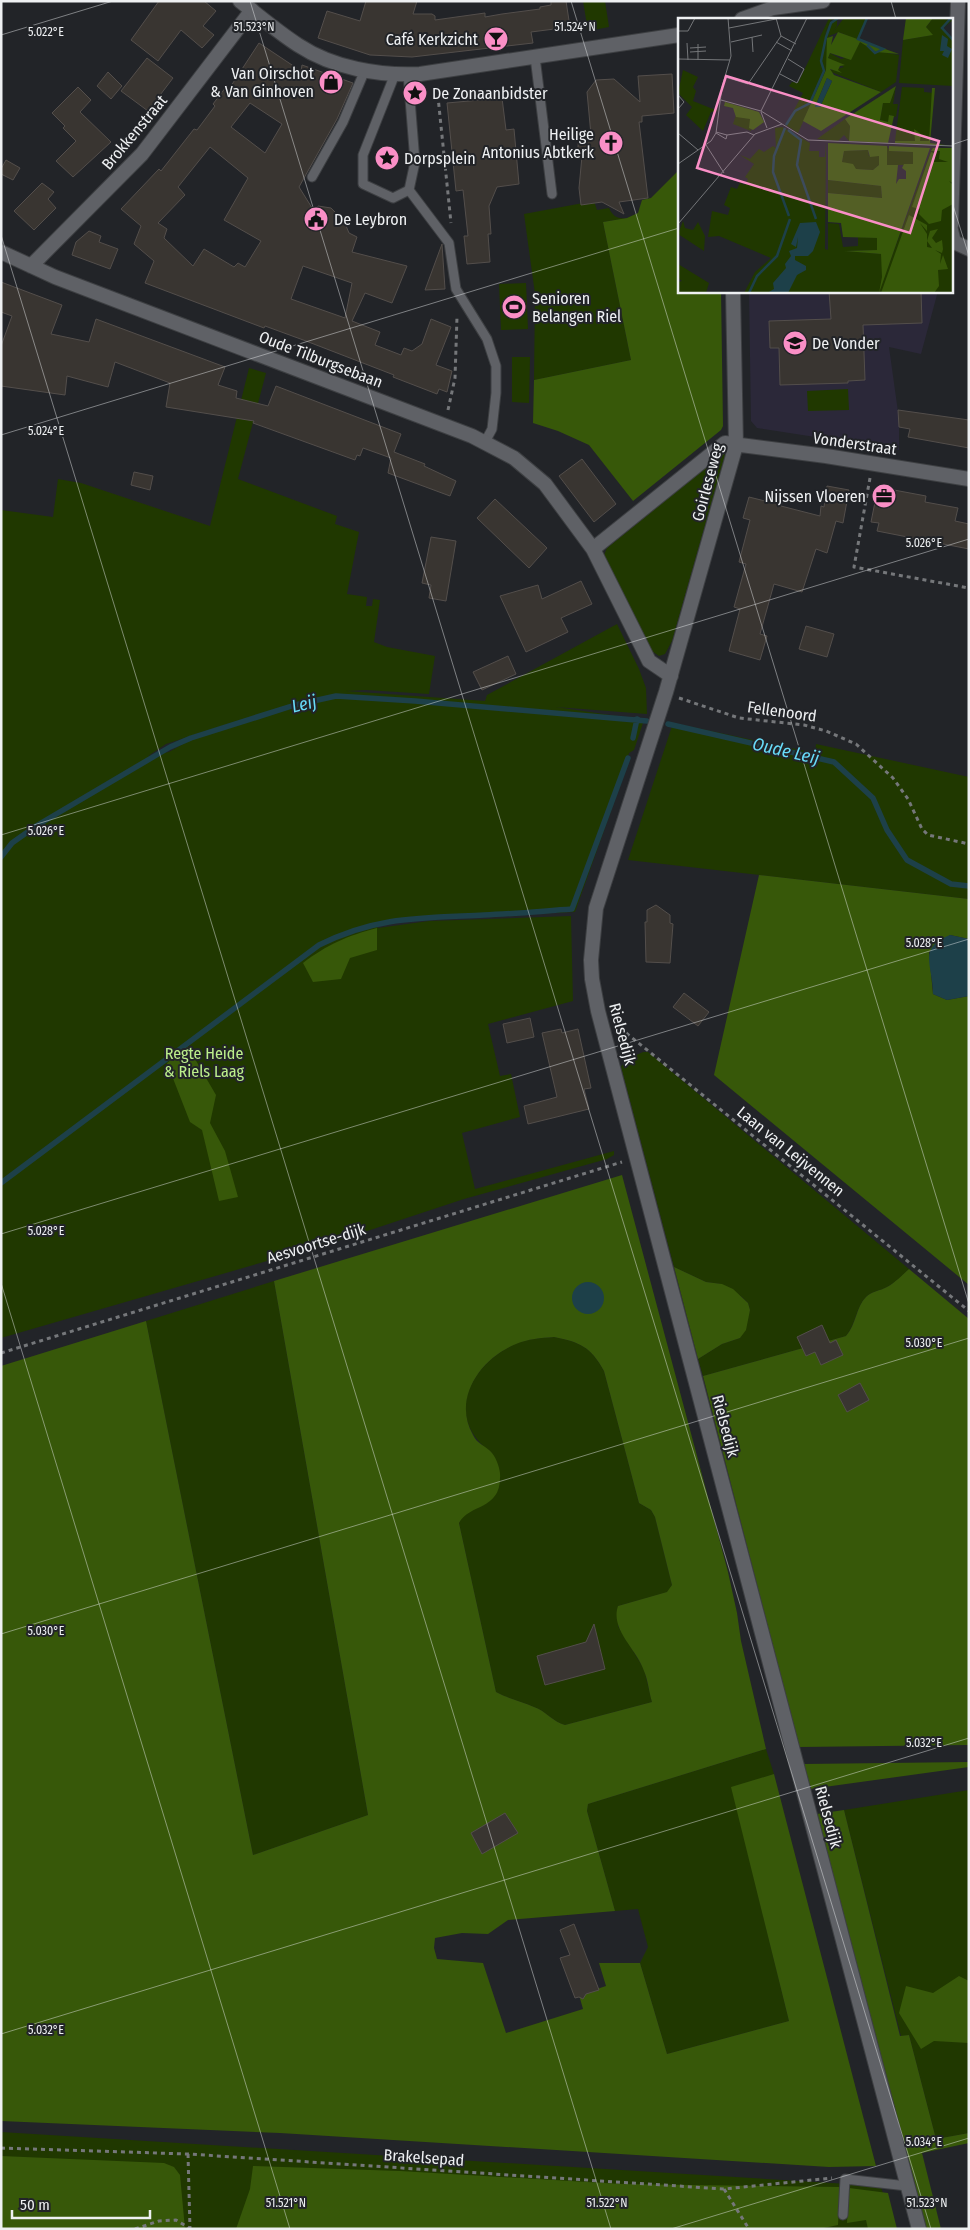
<svg xmlns="http://www.w3.org/2000/svg" width="970" height="2230" font-family="'Fira Sans Condensed',sans-serif">
<rect width="100%" height="100%" fill="#222428"/>
<path fill="#2b2839" d="M749,291H938L921,354L889,347L899,419V450L757,428L751,421Z"/>
<path fill="#203800" fill-rule="evenodd" d="M583,1H605L609,27L588,31Z
M594,201L597,210L609,208C613,217 618,219 627,218L603,222L631,360L534,380L535,294L524,214Z
M526,283L528,329L501,330L499,284Z
M512,357H530L529,403L512,402Z
M249,368L266,373L238,479L337,516L335,524L359,532L347,594L367,597L366,606H372L373,599L380,600L374,642L387,647L435,656L429,694L366,690L346,691L485,701L487,695L617,624L639,669L646,688L647,714L556,707L644,720L634,750L629,753L618,791L575,912L444,918L376,923L378,928L429,921L571,916L573,1001L488,1024L500,1076L511,1074L520,1117L462,1133L475,1189L614,1151V1155L607,1159L464,1199L340,1240L1,1338V510L53,517L58,479L81,483L210,526ZM248,717L206,731L169,752L148,756L166,744Z
M848,389L849,410L808,411L807,391Z
M723,453L725,455L672,641L665,654L659,656L649,649L604,555L607,548Z
M673,723L815,753L816,744L969,777V899L628,860Z
M643,1052H648L909,1269C902,1276 896,1282 887,1287C880,1291 872,1291 866,1297C856,1307 856,1324 846,1336L703,1376L698,1359L722,1344L740,1338L750,1310L748,1303L742,1297L721,1284L706,1282L674,1267L621,1067L626,1060Z
M274,1281L368,1815L253,1855L146,1321Z
M554,1337C580,1342 591,1347 604,1371L639,1503L651,1510L655,1517L672,1585L668,1592L618,1606V1626L644,1669L652,1702L565,1725C553,1722 546,1711 534,1707C521,1701 509,1699 496,1692L459,1523L492,1453C443,1419 469,1365 515,1344C527,1339 541,1338 554,1337Z
M766,1749L774,1774L732,1788L789,2021L667,2054L640,1963L648,1947L638,1909L615,1911L587,1811L588,1804Z
M969,1790V2133L936,2139L909,2035L901,2036L844,1810Z
M1,2132L881,2186L892,2229H1Z"/>
<path fill="#375809" fill-rule="evenodd" d="M679,170V291H721L723,426L721,430L633,501L589,445L558,431L533,423L534,380L631,360L603,222L627,218L638,213L642,200L651,198Z
M759,875L969,899V939L950,935L929,952L933,994L947,1000L969,996V1285L714,1075Z
M377,928V950L350,958L341,979L313,982L303,963C328,944 347,936 377,928Z
M188,1047L216,1095L210,1123L225,1151L238,1197L219,1201L202,1130L190,1122L167,1063Z
M622,1175L728,1572L737,1613L741,1641L766,1749L588,1804L587,1811L615,1911L508,1920L488,1934L462,1933L435,1938L434,1948L437,1959L483,1963L506,2033L583,2009L579,1995L606,1986L599,1963H640L667,2054L789,2021L731,1787L774,1774L876,2166L829,2167L280,2133L1,2121V1366L146,1321L253,1855L368,1815L274,1281ZM554,1337C580,1342 591,1347 604,1371L639,1503L651,1510L655,1517L672,1585L667,1592L618,1606C610,1630 637,1649 644,1671C648,1680 649,1692 652,1702L565,1725C553,1722 546,1711 534,1707C521,1701 509,1699 496,1692L459,1523C469,1504 500,1510 500,1478C501,1471 497,1459 492,1453C486,1446 477,1444 473,1435C452,1398 481,1358 516,1344C528,1339 541,1338 554,1337Z
M674,1267L706,1282L722,1284L733,1289L748,1303L750,1310L746,1330L740,1338L722,1344L698,1359Z
M909,1269L969,1319V1745L799,1747L703,1376L846,1336C856,1325 856,1307 866,1297C872,1291 880,1291 887,1287C896,1282 902,1275 909,1269Z
M969,1762V1767L810,1789L804,1764Z
M844,1810L900,2036L909,2035L936,2139L969,2133V2143L922,2153L941,2229H926L817,1814Z
M959,1976L969,1981V2043L934,2041L921,2049L899,2013L906,1986L933,1993Z
M1,2156L164,2163L174,2167L180,2175L185,2229H1Z
M253,2166L400,2171L621,2184L840,2187L838,2225L819,2229H236L250,2189Z
M849,2188L888,2193L897,2229H868L866,2220L847,2223Z"/>
<path fill="#1d4049" d="M950,935L969,939V996L947,1000L933,994C933,965 917,948 950,935Z
M572 1298a16 16 0 1 1 32 0a16 16 0 1 1-32 0Z"/>
<g fill="none" stroke-linecap="round" stroke-linejoin="round">
<path stroke="#1d4049" stroke-width="5.5" d="M668,724L834,762L873,798L887,830L907,860L951,884L969,886
M633,738L637,719
M1,857L12,843L36,826L170,747L191,738L295,705L336,696L415,701L647,721
M1,1183L319,945C377,916 421,918 484,915C513,914 543,911 572,909L628,758"/>
</g>
<path fill="#393531" stroke="#534e4b" fill-rule="evenodd" d="M159,1H204L216,11L203,26L214,35L202,48L181,30L158,61L131,40Z
M366,1H417L413,14H432L435,16V20L485,13V17L502,14L540,9V7L551,5V1H566L570,27L531,32L533,43L412,57L370,55L318,38L327,11L360,21Z
M259,43L301,71L302,65L353,83L337,119L299,187L314,211L318,206L331,208L344,221L349,233L357,237L352,252L407,266L392,303L365,293L352,321L380,332L375,345L401,355L404,348L412,351L422,344L431,319L451,327L436,365L452,371L447,392L439,389L437,394L393,377L394,375L306,341L265,326L264,328L145,283L154,261L134,244L141,226L121,209L159,169L161,171L194,129L197,130L215,106L213,104L226,87L229,89ZM250,103L282,124L265,153L231,127ZM210,147L248,178L224,220L261,241L245,267L238,263L234,267L204,249L193,266L164,238L167,229L158,223L185,195L178,187ZM303,266L352,283L345,318L291,299Z
M147,58L173,78L148,111L121,91Z
M108,72L122,86L111,99L97,86Z
M672,74L674,113L642,116V122H639L648,198L619,202L624,214L602,202L581,205L579,188L582,156L577,157L579,136L591,135L587,92L596,80L614,79L640,102L638,76Z
M78,87L91,100L80,112L111,142L73,177L56,161L76,141L63,128L65,126L52,113Z
M502,98L506,130L514,129L519,184L497,187L489,206L491,234H488L490,262L467,264L464,236H468L463,190L456,191L447,103Z
M6,160L20,168L13,180L1,174V169Z
M42,183L54,192L48,199L56,208L34,230L14,211Z
M89,231L101,236L99,242L118,249L110,269L72,255L76,242Z
M442,244L445,289L425,290Z
M1,282L62,305L51,334L89,342L96,319L225,367L218,385L237,391L236,398L268,406L276,386L401,434L394,452L425,464L424,466L456,481L450,496L388,473L391,458L363,448L360,456L357,455L355,460L253,423L254,421L166,407L170,383L115,362L108,387L67,376L65,395L1,386V346L12,316L1,312Z
M829,291H921L922,323L863,325L865,380L848,381V383L780,385L779,348H770L769,321L831,319Z
M898,410L969,420V448L908,437L910,429L899,427Z
M582,459L616,504L594,522L559,476Z
M134,472L153,476L150,490L131,485Z
M827,486L849,490L843,523L836,521L827,553L816,549L802,592L774,584L760,634L767,636L760,660L729,651L740,609L734,607L746,564L739,562L750,520L743,518L749,497L765,501V498L782,503L781,506L820,516L821,506L824,507Z
M878,487L926,496L925,502L958,508L955,521L969,524V549L877,531L879,523L871,522Z
M495,499L547,548L529,568L477,518Z
M431,537L456,541L446,601L429,598L431,585L422,583Z
M581,581L592,604L561,618L568,632L526,652L500,596L538,585L542,599Z
M806,626L834,634L827,657L799,649Z
M508,656L516,674L482,690L473,672Z
M656,905L670,915V923L673,924L670,963L646,962L645,922H647V910Z
M684,993L709,1012L698,1026L673,1007Z
M530,1018L534,1037L507,1043L503,1024Z
M561,1029L562,1033L578,1029L591,1088L584,1089L589,1109L528,1124L524,1106L557,1097L542,1033Z
M822,1325L830,1343L836,1340L843,1355L821,1365L815,1352L806,1356L797,1337Z
M860,1383L869,1400L847,1412L838,1395Z
M594,1624L605,1669L545,1685L537,1656L586,1642Z
M505,1813L518,1833L482,1854L471,1833Z
M574,1924L599,1990L586,1994L583,1999L579,1997L575,1998L560,1958L570,1955L560,1930Z"/>
<g fill="none" stroke-linecap="round" stroke-linejoin="round">
<defs>
<path id="service" d="M535,57L552,194
M395,74L363,155V184L393,198L409,190
M408,74L415,162L409,190L449,243L456,289L487,339L496,366V393L492,429L485,442
M312,177L343,122L365,70
M843,2215L845,2179L907,2186"/>
<path id="minor" d="M951,226L958,1
M951,230L954,242L969,249
M1,252L55,277L472,436L514,458L545,484L593,549L649,661L671,676
M31,266L142,154L252,10
M733,291L736,445L666,692L596,908L591,960L592,979L598,1011L919,2229
M593,549L725,443L826,456L969,479"/>
<path id="tertiary" d="M240,1C259,16 278,32 298,45C333,68 379,76 420,74L679,35
M742,19L773,8L823,1"/>
</defs>
<use href="#service" stroke="#3d3f42" stroke-width="11"/>
<use href="#minor" stroke="#3d3f42" stroke-width="16"/>
<use href="#tertiary" stroke="#3d3f42" stroke-width="16"/>
<path stroke="#75777a" stroke-width="3" stroke-dasharray="4 4" stroke-linecap="butt" d="M437,87L451,223
M448,410L455,378L457,317
M870,478L854,567L969,588
M679,698L739,718L804,725L826,731L856,744L893,778L908,799L922,829L928,835L969,844
M620,1028L969,1311
M1,1353L622,1162
M1,2148L188,2154L724,2189L832,2178
M188,2154L190,2229
M724,2189L749,2229
M135,2229L159,2221L176,2220L191,2229"/>
<use href="#service" stroke="#5f6166" stroke-width="9"/>
<use href="#minor" stroke="#5f6166" stroke-width="14"/>
<use href="#tertiary" stroke="#5f6166" stroke-width="14"/>
</g>
<path fill="none" stroke="#eef0f2" stroke-width="1" stroke-opacity="0.45" d="M250,1L931,2229M571,1L969,1304M891,1L896,19M1,35L113,1M951,145L969,139M951,199L969,256M1,235L611,2229M1,435L679,228M1,835L969,539M1,1234L969,939M1,1283L290,2229M1,1634L969,1338M1,2034L969,1738M671,2229L969,2138"/>
<defs>
<symbol id="bar-disc" viewBox="-11 -11 22 22"><circle r="9.5" fill="#fa8fc6" stroke="#222428"/><path d="M-6-5H6L.8 .8V4.5H3.5V6h-7V4.5H-.8V.8Z" fill="#111"/></symbol>
<symbol id="shop-disc" viewBox="-11 -11 22 22"><circle r="9.5" fill="#fa8fc6" stroke="#222428"/><path d="M-5-2.5h2.3a2.7 3.5 0 0 1 5.4 0H5L5.5 6h-11ZM-1.5-2.5h3a1.5 2.3 0 0 0-3 0Z" fill="#111"/></symbol>
<symbol id="sight-disc" viewBox="-11 -11 22 22"><circle r="9.5" fill="#fa8fc6" stroke="#222428"/><path d="M0-6L1.8-2.2L6-1.7L2.9 1.2L3.7 5.4L0 3.3L-3.7 5.4L-2.9 1.2L-6-1.7L-1.8-2.2Z" fill="#111"/></symbol>
<symbol id="church-disc" viewBox="-11 -11 22 22"><circle r="9.5" fill="#fa8fc6" stroke="#222428"/><path d="M-1.2-6h2.4v3.5h3.3v2.4h-3.3V6h-2.4V-.1h-3.3v-2.4h3.3Z" fill="#111"/></symbol>
<symbol id="civic-disc" viewBox="-11 -11 22 22"><circle r="9.5" fill="#fa8fc6" stroke="#222428"/><path d="M-.6-6.5H3V-4.5H.6V-3L4-1V1h2V6H-6V1h2V-1L-.6-3ZM-1.2 2.5V6h2.4V2.5Z" fill="#111"/></symbol>
<symbol id="stadium-disc" viewBox="-11 -11 22 22"><circle r="9.5" fill="#fa8fc6" stroke="#222428"/><path d="M0-5a6.5 5 0 1 0 0 10a6.5 5 0 1 0 0-10ZM-3.5-1.8h7v3.6h-7Z" fill="#111"/></symbol>
<symbol id="school-disc" viewBox="-11 -11 22 22"><circle r="9.5" fill="#fa8fc6" stroke="#222428"/><path d="M0-5L7-2L0 1L-7-2ZM-4 1L0 2.5L4 1V4Q0 6-4 4Z" fill="#111"/></symbol>
<symbol id="office-disc" viewBox="-11 -11 22 22"><circle r="9.5" fill="#fa8fc6" stroke="#222428"/><path d="M-6-3h4V-5.5h4V-3h4V5H-6ZM-1-4.5V-3h2v-1.5ZM-6 0V1H6V0Z" fill="#111"/></symbol>
</defs>
<g fill-rule="evenodd">
<use href="#bar-disc" x="482" y="25" width="28" height="28"/>
<use href="#shop-disc" x="317" y="68" width="28" height="28"/>
<use href="#sight-disc" x="401" y="79" width="28" height="28"/>
<use href="#church-disc" x="597" y="129" width="28" height="28"/>
<use href="#sight-disc" x="373" y="144" width="28" height="28"/>
<use href="#civic-disc" x="302" y="205" width="28" height="28"/>
<use href="#stadium-disc" x="500" y="293" width="28" height="28"/>
<use href="#school-disc" x="781" y="329" width="28" height="28"/>
<use href="#office-disc" x="870" y="482" width="28" height="28"/>
</g>
<g text-anchor="middle" stroke-width="4" stroke-linejoin="round" paint-order="stroke">
<g font-size="16" fill="#eef0f2" stroke="#222428" text-anchor="start">
<text x="478" y="45" text-anchor="end">Café Kerkzicht</text>
<text x="314" y="79" text-anchor="end">Van Oirschot<tspan x="314" dy="18">&amp; Van Ginhoven</tspan></text>
<text x="432" y="99">De Zonaanbidster</text>
<text x="594" y="140" text-anchor="end">Heilige<tspan x="594" dy="18">Antonius Abtkerk</tspan></text>
<text x="404" y="164">Dorpsplein</text>
<text x="334" y="225">De Leybron</text>
<text x="532" y="304">Senioren<tspan x="532" dy="18">Belangen Riel</tspan></text>
<text x="812" y="349">De Vonder</text>
<text x="866" y="502" text-anchor="end">Nijssen Vloeren</text>
</g>
<g font-size="16" fill="#eef0f2" stroke="#222428">
<text transform="translate(134 132) rotate(-50)" y="6">Brokkenstraat</text>
<text transform="translate(321 359) rotate(21)" y="6">Oude Tilburgsebaan</text>
<text transform="translate(855 443) rotate(8)" y="6">Vonderstraat</text>
<text transform="translate(707 482) rotate(-75)" y="6">Goirleseweg</text>
<text transform="translate(782 711) rotate(8)" y="6">Fellenoord</text>
<text transform="translate(623 1034) rotate(75)" y="6">Rielsedijk</text>
<text transform="translate(791 1151) rotate(39)" y="6">Laan van Leijvennen</text>
<text transform="translate(316 1243) rotate(-17)" y="6">Aesvoortse-dijk</text>
<text transform="translate(726 1426) rotate(75)" y="6">Rielsedijk</text>
<text transform="translate(829 1817) rotate(75)" y="6">Rielsedijk</text>
<text transform="translate(424 2157) rotate(4)" y="6">Brakelsepad</text>
</g>
<g font-size="16" fill="#bcef8b" stroke="#222428">
<text x="204" y="1059">Regte Heide<tspan x="204" dy="18">&amp; Riels Laag</tspan></text>
</g>
<g font-size="18" font-style="italic" fill="#68dbf8" stroke="#222428">
<text transform="translate(304 704) rotate(-14)" y="6">Leij</text>
<text transform="translate(786 751) rotate(13)" y="6">Oude Leij</text>
</g>
</g>
<g transform="translate(678 18)">
<rect width="275" height="275" fill="#222428"/>
<path d="M151,0H154L146,18L156,0H159V8L155,14L166,0H189L180,22L161,14L151,18L148,52L120,115L108,107L125,75L111,68L114,64L120,65ZM255,0L275,2L265,10L275,22V68L221,65L225,22L254,17L248,9ZM182,24L197,33L221,37L218,64L203,74L151,53L166,49L150,40L152,35L163,41L174,38ZM5,52L20,59L15,69L18,73L15,83L40,93L33,94L25,113L8,97L14,89L0,75ZM218,68L215,86H220L218,99L212,97L210,104L202,102L205,84L212,85ZM224,69L246,70V74L256,75L251,123H217ZM58,97L72,100L73,113L55,106ZM167,101L172,108L171,123L166,117L160,123L139,121ZM104,109L132,125L131,133H141V139H147L148,125L147,231L150,232V205L161,206L165,229L180,228V219L199,220L200,232L168,233L203,236L208,254L254,130L275,131V275H66L77,254L93,240L41,218L30,219L34,193L50,197L52,190L46,187L53,169L59,171L62,165L67,167L70,161L67,159L76,146L62,137L72,141L81,131L86,134L95,128L98,130L97,110ZM209,128L212,133L235,134V147H209ZM190,132L191,138H201V147L195,152L178,151L164,144L166,133ZM150,162L203,168L204,180L150,175ZM5,203L7,210L15,212L20,204L27,218L26,233L0,216ZM0,246L31,265L28,275H0V264L4,263L0,260Z" fill="#203800"/>
<path d="M228,0H255L248,9L255,17L225,22ZM160,14L221,36L198,34L182,24L173,42L152,35L150,40L167,47L162,48L160,52L164,55L152,51L156,57L203,74L143,113L125,103L148,52L149,20L155,18L153,27ZM149,60L154,63L142,89H137ZM218,68L212,85H205L202,102L210,104L211,97L216,98L210,125L171,123L172,108L167,101ZM254,70H257L252,125L275,128L217,125V123H237L236,111L243,116L242,123H251ZM47,84L81,94L86,104L75,112L71,110L72,101L58,99L55,90L46,88ZM150,125L209,128V147H220L218,166L221,161H228V153L224,150L226,146H235V134L211,133V128L252,130L201,275L204,259L203,236L166,233L199,232V220L165,219L163,205L150,204V175L204,180L203,168L150,162ZM190,132L192,139L201,138V147L195,152L178,151L175,146L164,144L166,133ZM255,130H275V165L271,163L275,167V186L264,192L263,203L251,206L241,196L242,191L234,189L253,134L256,135V144H270L261,141L262,133H253ZM231,197L249,207V213L242,205L249,216V229L254,230L249,223L252,213L260,211L254,220L258,225L264,222L265,231L264,235L257,232L263,236L262,246L265,237L270,251L260,252L261,268L256,275H203Z" fill="#375809" fill-rule="evenodd"/>
<path d="M264,17L270,21L269,28L274,31L270,40L264,37L266,33H262ZM149,60L154,63L142,89H137ZM138,204L142,214L135,233L130,238H117V242L128,248V252L119,257L110,275H89L96,271L95,265L108,250L107,246L113,238L111,233L119,230L120,219L118,229L113,226L122,205Z" fill="#1d4049"/>
<path fill="none" stroke="#1d4049" stroke-width="2.5" d="M273,0L264,10L275,22M189,27L197,35L205,31L180,21L189,0M108,107L117,93L132,85L146,53L143,43L148,19L153,5L160,0M107,110L96,138L95,154L111,198M110,112L123,122L119,147L138,201M71,275L79,258L99,238L112,201"/>
<path fill="none" stroke="#747679" stroke-width="1" d="M98,0L103,18M51,10L98,1M0,13H10L17,0M103,18L118,26M74,19L75,34M53,24L84,17M98,24L114,33M9,25L10,42M20,26V42M12,30L28,29M12,34L28,33M0,41L52,42M102,56L119,65L126,51L110,41M47,59L70,66L103,18M0,77L6,84L0,91M43,82L83,93L130,122L275,128M83,93L129,0M83,94L89,110M38,114L49,117L69,114L76,117M0,115L20,132M38,115L48,121L49,117M28,127L46,155M0,146L33,123L38,115L44,69L53,38L50,0M0,206L77,116L104,106"/>
<path fill="#fa8fc6" fill-opacity="0.15" stroke="#fa8fc6" stroke-width="2.5" d="M48,58L261,123L232,215L19,150Z"/>
<rect width="275" height="275" fill="none" stroke="#eef0f2" stroke-width="2.5"/>
</g>
<g font-size="12" text-anchor="middle" fill="#eef0f2" stroke="#222428" stroke-width="4" stroke-linejoin="round" paint-order="stroke">
<text x="254" y="31">51.523°N</text>
<text x="575" y="31">51.524°N</text>
<text x="46" y="36">5.022°E</text>
<text x="46" y="435">5.024°E</text>
<text x="924" y="547">5.026°E</text>
<text x="46" y="835">5.026°E</text>
<text x="924" y="947">5.028°E</text>
<text x="46" y="1235">5.028°E</text>
<text x="924" y="1347">5.030°E</text>
<text x="46" y="1635">5.030°E</text>
<text x="924" y="1747">5.032°E</text>
<text x="46" y="2034">5.032°E</text>
<text x="924" y="2146">5.034°E</text>
<text x="286" y="2207">51.521°N</text>
<text x="607" y="2207">51.522°N</text>
<text x="927" y="2207">51.523°N</text>
</g>
<rect width="970" height="2230" fill="none" stroke="#eef0f2" stroke-width="5"/>
<path d="M12 2210v8h138v-8" fill="none" stroke="#eef0f2" stroke-width="2.5"/>
<text x="20" y="2210" font-size="15" fill="#eef0f2" stroke="#222428" stroke-width="4" paint-order="stroke">50 m</text>
</svg>
